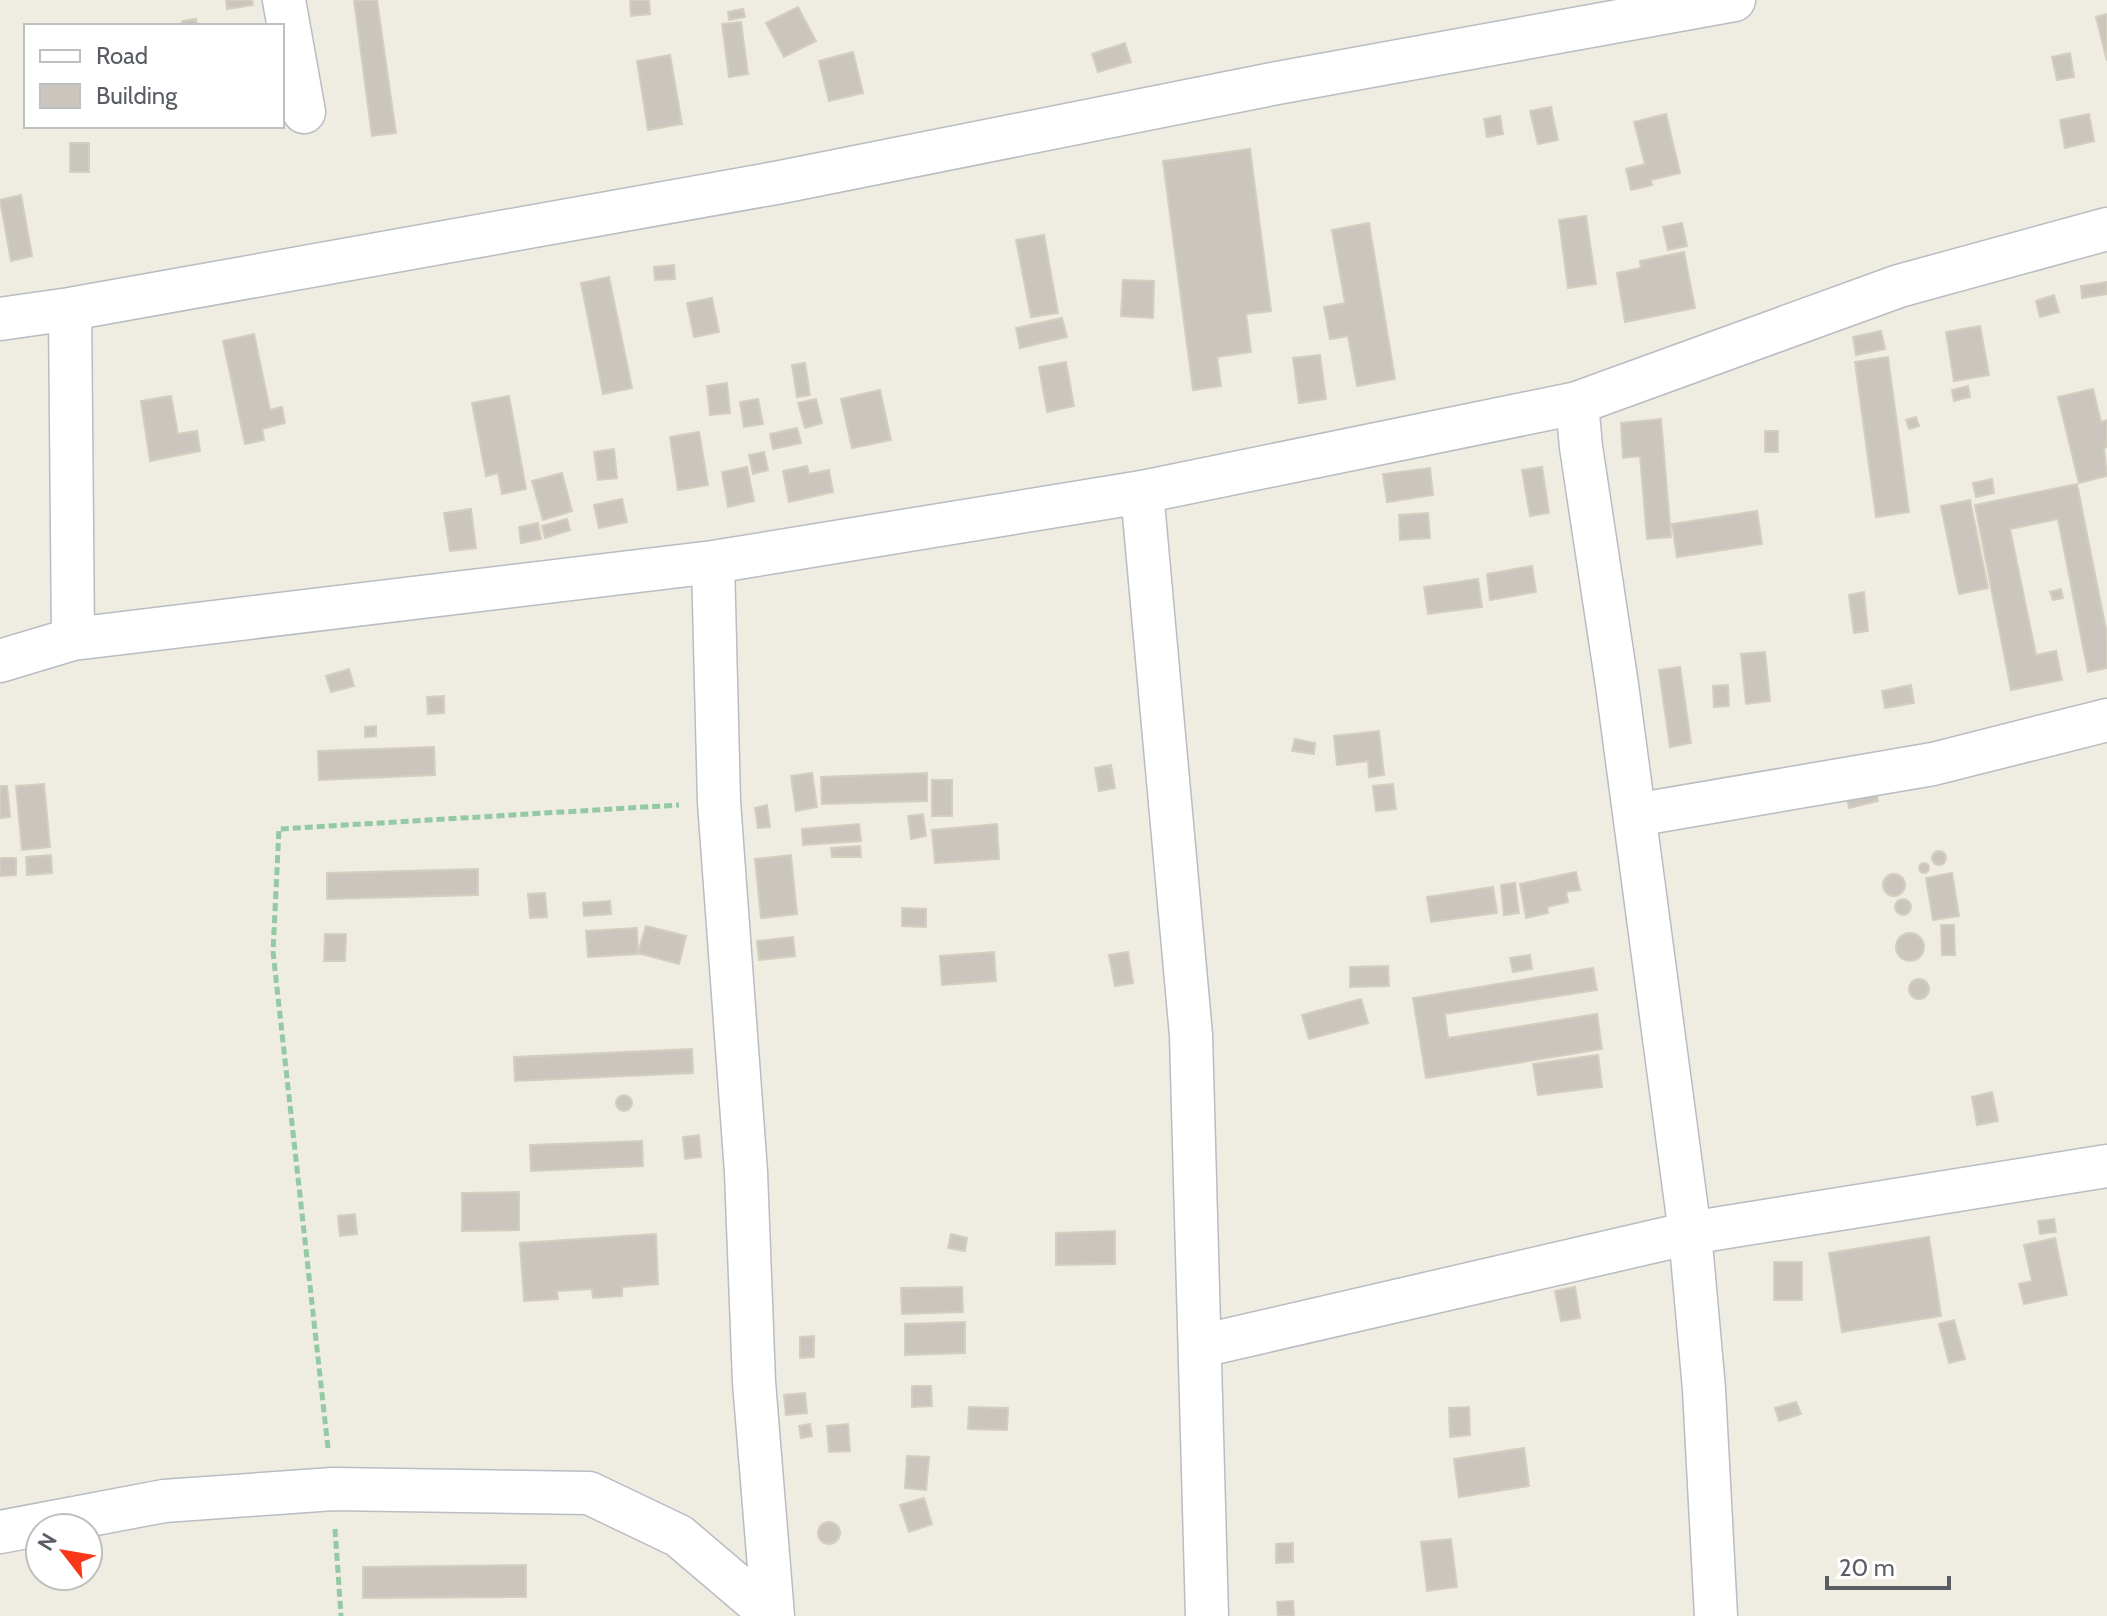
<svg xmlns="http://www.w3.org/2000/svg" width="2107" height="1616" font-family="Cabin,sans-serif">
<rect width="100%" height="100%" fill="#efece1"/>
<path fill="#cac6be" stroke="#d4cebf" stroke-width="2" d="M226,0H252L253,5L227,9Z
M354,0H377L396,133L372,136Z
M630,0H649L650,14L631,16Z
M798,7L816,41L784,57L766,23Z
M743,9L745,17L729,20L728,12Z
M2107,14V61L2096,17Z
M196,19L197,26H182V21Z
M741,22L748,74L729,77L722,24Z
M1125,43L1131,62L1098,72L1092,54Z
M853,52L863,93L829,101L819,61Z
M2070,53L2074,77L2057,80L2052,57Z
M670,55L682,124L648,130L637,61Z
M1551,107L1558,140L1538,144L1530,111Z
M1666,114L1680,173L1651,180L1652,185L1631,190L1626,169L1645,164L1634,122Z
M2089,114L2094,141L2065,148L2060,120Z
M1500,116L1503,134L1487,137L1484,119Z
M70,143H89V172H70Z
M1250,149L1271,311L1246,314L1251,352L1217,357L1221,386L1193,390L1163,161Z
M21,195L32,256L11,261L0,200Z
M1586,216L1596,284L1568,288L1559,220Z
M1369,223L1395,379L1357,386L1348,336L1330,339L1324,307L1345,303L1332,230Z
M1682,223L1687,246L1668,250L1663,227Z
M1044,235L1058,313L1031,317L1016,240Z
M1684,252L1695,308L1625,322L1617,273L1641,268L1640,261Z
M674,265L675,279L655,280L654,267Z
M609,277L632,388L603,394L581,283Z
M1123,280L1154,281L1153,318L1121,316Z
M2107,282V294L2082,298L2081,286Z
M2054,295L2059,312L2040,317L2036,301Z
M712,298L719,332L694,337L687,303Z
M1062,318L1067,337L1020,348L1016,328Z
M1980,326L1989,375L1954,381L1946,332Z
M1881,331L1885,349L1856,355L1853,337Z
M254,334L270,410L282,407L285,423L262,429L264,440L245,444L223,341Z
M1320,355L1326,399L1299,403L1293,358Z
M1888,357L1909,512L1876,517L1855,362Z
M1066,362L1074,406L1047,412L1039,367Z
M805,363L810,395L797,397L792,365Z
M727,383L730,413L710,415L707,386Z
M1968,386L1970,397L1954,401L1952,390Z
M2093,389L2101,422L2107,420V447L2104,448L2107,476L2079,483L2058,397Z
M880,390L891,440L852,448L841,399Z
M171,396L178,434L197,431L200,451L150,461L141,401Z
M509,396L526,489L502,494L498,473L486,476L472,403Z
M758,399L763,424L744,427L740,402Z
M816,399L822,423L805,428L798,403Z
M1916,417L1919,426L1909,429L1906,420Z
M1661,419L1671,537L1647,539L1640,456L1623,458L1621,423Z
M797,428L801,443L773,449L770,434Z
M1765,431H1778V452H1765Z
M699,432L708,485L678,490L670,437Z
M614,449L617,478L598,480L594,452Z
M764,452L768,470L753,474L749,455Z
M807,466L809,474L829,470L833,492L789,502L783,471Z
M747,467L754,501L728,507L722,472Z
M1542,467L1549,513L1530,516L1522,470Z
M1430,468L1433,495L1387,502L1383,474Z
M562,473L572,511L543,520L532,481Z
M1992,479L1994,493L1976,497L1973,483Z
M2077,484L2107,634V668L2088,672L2058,519L2010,529L2036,655L2056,651L2062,680L2011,690L1975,505Z
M622,499L627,522L599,528L594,505Z
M1970,500L1988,588L1959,594L1941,506Z
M471,509L476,548L450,551L444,513Z
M1757,511L1762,544L1677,557L1672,524Z
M1428,513L1430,538L1400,540L1399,515Z
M567,519L570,530L545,538L542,526Z
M538,523L541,539L521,543L519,527Z
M1532,566L1536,592L1490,600L1487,574Z
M1478,579L1482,607L1428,614L1424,587Z
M2061,589L2063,598L2053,600L2050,592Z
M1864,592L1868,631L1854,633L1849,595Z
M1765,652L1770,701L1746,704L1741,654Z
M1680,667L1691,743L1670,747L1659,670Z
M349,669L354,686L331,692L326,676Z
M1728,685L1729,706L1714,707L1713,686Z
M1911,685L1914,703L1885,708L1882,691Z
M444,696V713L428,714L427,697Z
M376,726V736L365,737V727Z
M1379,731L1384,775L1369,777L1368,761L1337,765L1334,736Z
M1295,739L1315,743L1314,754L1292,751Z
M434,747L435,775L319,780L318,751Z
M1111,765L1115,788L1099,791L1095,768Z
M812,773L817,807L796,811L791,776Z
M927,773V801L822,804L821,777Z
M932,780H952V816H932Z
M1874,782L1878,801L1849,808L1845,789Z
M44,784L50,847L22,850L16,786Z
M1393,784L1396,809L1376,811L1373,786Z
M0,786H7L10,817L0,818Z
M767,805L770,827L758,828L755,808Z
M923,814L926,836L911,839L908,816Z
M859,824L861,841L803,845L802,829Z
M997,824L999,859L935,863L932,830Z
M860,846L861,857H832L831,848Z
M1932 858a7 7 0 1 1 14 0a7 7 0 1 1-14 0Z
M51,855L52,873L27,875L26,857Z
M791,855L797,914L761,918L755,859Z
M0,858H16V875L0,876Z
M1919 868a5 5 0 1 1 10 0a5 5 0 1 1-10 0Z
M478,869V895L327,899V873Z
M1576,872L1580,890L1566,892L1568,902L1547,907L1548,913L1526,918L1520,884Z
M1952,873L1959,916L1933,920L1926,878Z
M1883 885a11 11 0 1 1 22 0a11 11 0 1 1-22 0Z
M1515,883L1519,913L1504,915L1501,885Z
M1493,887L1497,913L1431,922L1427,897Z
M545,893L547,917L530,918L528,894Z
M1895 907a8 8 0 1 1 16 0a8 8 0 1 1-16 0Z
M610,901L611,914L584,916L583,903Z
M902,908L926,909V927L902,926Z
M1941,925H1954L1955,955H1942Z
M646,926L686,936L679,964L638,953Z
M637,928L638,954L588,957L586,931Z
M1896 947a14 14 0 1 1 28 0a14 14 0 1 1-28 0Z
M325,934H346L345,961H324Z
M793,937L795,956L759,960L757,941Z
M994,952L996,981L942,985L940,956Z
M1128,952L1133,983L1115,986L1109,955Z
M1530,955L1532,969L1513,972L1510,958Z
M1388,966L1389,986L1350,987V967Z
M1593,968L1597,990L1445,1014L1448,1038L1597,1014L1602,1049L1426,1078L1413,998Z
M1909 989a10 10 0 1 1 20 0a10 10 0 1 1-20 0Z
M1361,999L1368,1023L1309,1039L1302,1015Z
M692,1049L693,1073L515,1081L514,1057Z
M1598,1055L1602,1087L1538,1095L1533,1064Z
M1992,1092L1998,1121L1977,1125L1972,1097Z
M616 1103a8 8 0 1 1 16 0a8 8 0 1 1-16 0Z
M699,1135L701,1157L685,1159L683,1137Z
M642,1141L643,1166L531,1171L530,1145Z
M519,1192V1230L462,1231V1193Z
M355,1214L357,1234L340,1236L338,1216Z
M2054,1219L2056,1232L2040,1234L2038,1221Z
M1115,1231V1264L1056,1265V1233Z
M656,1234L658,1284L622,1287V1296L593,1298L592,1289L557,1291L558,1299L524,1301L520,1243Z
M951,1234L967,1238L965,1251L948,1248Z
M1929,1237L1941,1316L1842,1332L1829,1253Z
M2055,1238L2067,1295L2024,1304L2019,1284L2032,1281L2024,1245Z
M1774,1262H1802V1300H1774Z
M962,1287L963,1312L902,1314L901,1288Z
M1575,1287L1580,1318L1561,1321L1555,1291Z
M1954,1320L1965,1359L1949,1363L1939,1324Z
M965,1322V1353L905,1355V1324Z
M814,1336V1357L800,1358V1337Z
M912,1386H931L932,1406L912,1407Z
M805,1393L807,1413L786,1415L784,1395Z
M1796,1402L1801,1414L1779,1421L1775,1408Z
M969,1407L1008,1408L1007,1430L968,1429Z
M1469,1407L1470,1435L1450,1437L1449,1408Z
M810,1424L812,1436L801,1438L799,1426Z
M848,1424L850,1451L829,1452L827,1426Z
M1524,1448L1529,1486L1459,1497L1454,1459Z
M907,1456L929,1457L926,1490L905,1488Z
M924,1498L932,1524L909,1532L900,1505Z
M818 1533a11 11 0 1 1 22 0a11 11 0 1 1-22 0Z
M1451,1539L1457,1587L1427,1591L1421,1542Z
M1293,1543V1562L1276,1563V1544Z
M526,1565V1597L363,1598V1567Z
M1293,1601L1294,1616H1278L1277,1602Z"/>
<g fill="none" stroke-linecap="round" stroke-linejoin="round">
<defs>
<path id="minor" d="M284,0L304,112
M70,309L73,639
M0,319L70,309L781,182L1272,84L1734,0
M1142,492L1191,1035L1207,1616
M713,562L719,802L746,1172L754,1382L773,1616
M0,661L73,639L713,562L1142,492L1577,403
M1635,815L1933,764L2107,720
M1201,1346L1690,1233L2107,1166
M0,1532L164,1501L333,1489L589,1493L679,1536L773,1616
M1716,1616L1704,1389L1690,1233L1617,685L1581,447L1577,403L1899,286L2107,229"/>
</defs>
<use href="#minor" stroke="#b9bcc2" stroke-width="45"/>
<path stroke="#93caa5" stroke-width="5" stroke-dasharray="8 4" stroke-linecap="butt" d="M328,1448L273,952L279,829L679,805
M335,1529L341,1616"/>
<use href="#minor" stroke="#fff" stroke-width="42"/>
</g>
<rect x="24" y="24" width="260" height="104" fill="#ffffff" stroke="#bdbfc1" stroke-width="2"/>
<rect x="40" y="50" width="40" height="12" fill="#ffffff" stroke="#bdbfc1" stroke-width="2"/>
<text x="96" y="64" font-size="24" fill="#5a5e64">Road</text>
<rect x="40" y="84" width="40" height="24" fill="#cac6be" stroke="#bdbfc1" stroke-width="2"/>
<text x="96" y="104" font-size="24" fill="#5a5e64">Building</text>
<g transform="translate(64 1552) rotate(301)"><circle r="38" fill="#ffffff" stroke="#bdbfc1" stroke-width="2"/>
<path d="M0-6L14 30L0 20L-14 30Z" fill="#fb371a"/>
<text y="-12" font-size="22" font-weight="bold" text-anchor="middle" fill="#5a5e64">N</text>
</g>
<path d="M1827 1576v12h122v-12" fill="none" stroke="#5a5e64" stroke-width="4"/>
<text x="1839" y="1576" font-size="24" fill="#5a5e64" stroke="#ffffff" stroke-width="6" paint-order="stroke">20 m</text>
</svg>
